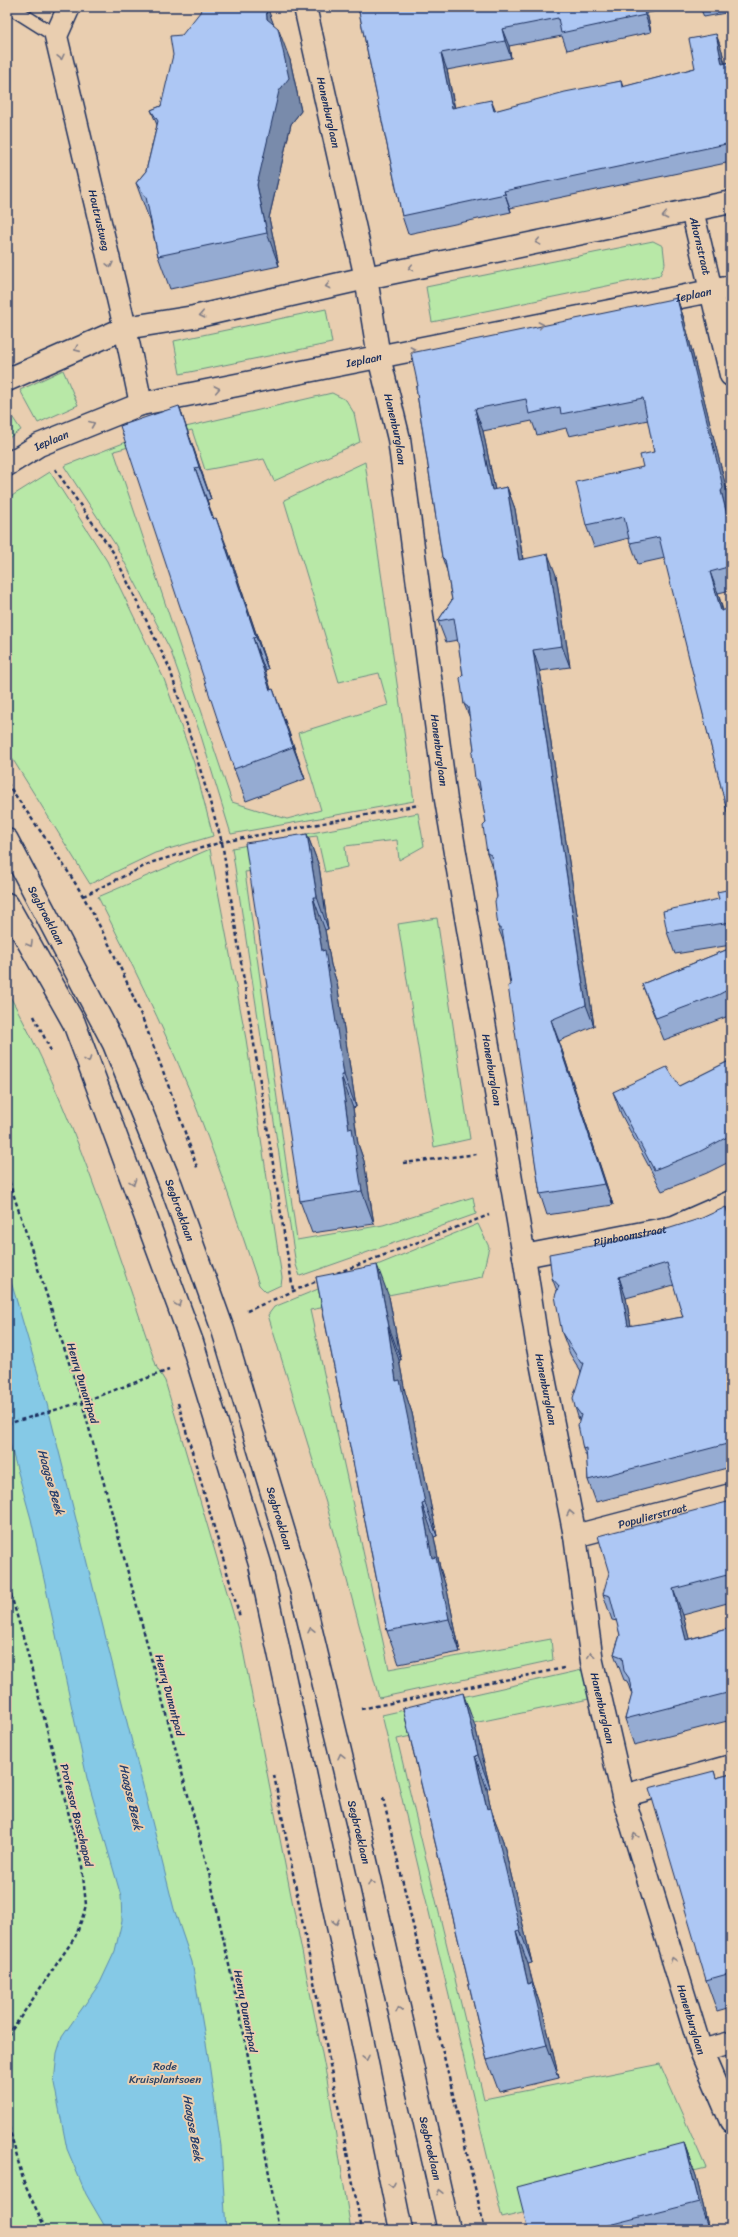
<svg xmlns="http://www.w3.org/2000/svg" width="738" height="2237" font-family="Sriracha,sans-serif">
<rect width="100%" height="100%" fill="#e9ceb0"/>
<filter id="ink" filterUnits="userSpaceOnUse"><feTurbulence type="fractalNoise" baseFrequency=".025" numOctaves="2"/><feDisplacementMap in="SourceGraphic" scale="8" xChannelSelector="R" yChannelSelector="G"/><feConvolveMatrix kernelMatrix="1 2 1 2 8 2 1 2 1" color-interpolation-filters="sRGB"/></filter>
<g filter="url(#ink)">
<path fill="#b8e8a7" stroke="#6a8c82" d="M653,241L663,246L665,264L660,275L432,322L426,287Z
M326,309L332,343L180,374L174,341Z
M63,370L78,405L38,423L20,390Z
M332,393L346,400L354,413L360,442L274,481L264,459L205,470L192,430L114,451L232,802L287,819L321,810L298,733L388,705L379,673L339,682L284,500L365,462L414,801L231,834L201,736L170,649L115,544L64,466L134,439Z
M7,409L21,430L7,439Z
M50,472L107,561L164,679L194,763L213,836L155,853L90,884L7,750V499Z
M418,813L424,846L399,860L397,840L345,846L347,867L325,872L317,836L291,839L294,866L245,872L297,1240L383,1225L473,1197L476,1214L300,1276L296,1265L232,848Z
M210,849L246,1039L282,1278L281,1285L266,1292L259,1285C237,1219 215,1154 189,1089C162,1024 130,960 98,897Z
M437,918L470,1139L434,1147L398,924Z
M7,991C72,1106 114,1243 157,1368L165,1381L241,1640L327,2079L351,2230H7Z
M478,1224L489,1247L482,1277L310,1310L389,1669L551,1639L553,1660L379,1698L326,1503L268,1315L274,1307Z
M582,1670L589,1699L397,1739L484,2099L660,2064L706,2168L502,2218L382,1715Z"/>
<path fill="#85c9e6" stroke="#5b8bb0" d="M7,1268L47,1404L174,1909L192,1962L207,2049L221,2146L226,2230H107L86,2194L67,2149L54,2083L57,2053L62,2037L100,1983L115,1951L122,1921L121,1896L87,1778L31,1519L7,1433Z"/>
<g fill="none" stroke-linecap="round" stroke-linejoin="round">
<defs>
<path id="service" d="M10,7L56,36"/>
<g id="minor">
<path id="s1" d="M69,7L56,36L125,328L141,404"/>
<path id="s2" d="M305,7L366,278L379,357L399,439L446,800L524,1256L537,1342L575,1536L592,1662L623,1796L701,2051L731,2121"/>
<path id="s3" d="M692,210L731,375"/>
<path d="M7,380L125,328L194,317L366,278L731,202"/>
<path id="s4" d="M7,465L39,445L141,404L731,287"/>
<path id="s5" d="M524,1256L674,1227L731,1202"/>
<path id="s6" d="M575,1536L731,1495"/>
<path d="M623,1796L731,1766"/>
<path d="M701,2051L731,2043"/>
</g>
<g id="secondary">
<path id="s7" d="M7,840L114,1044L171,1185L223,1330L301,1589L361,1839L449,2230"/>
<path d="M7,904L74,1023L192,1342L260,1564L358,2019L401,2230"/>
</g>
</defs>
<use href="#service" stroke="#1b2f5e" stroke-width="16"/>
<use href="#minor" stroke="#1b2f5e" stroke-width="25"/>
<use href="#secondary" stroke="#1b2f5e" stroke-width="25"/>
<path stroke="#1b2f5e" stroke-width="2.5" stroke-dasharray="4 3" stroke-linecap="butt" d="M55,469L113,552L170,669L222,842L293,1290
M7,783C32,820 60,857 83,896C133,982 166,1077 198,1170
M83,896L153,862L222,842L419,805
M34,1016L51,1051
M403,1163L477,1154
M7,1175L82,1402L209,1873L244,2034L279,2230
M337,1273L489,1215
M247,1311L319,1280
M178,1403L240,1617
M7,1424L82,1402L169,1370
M7,1581L26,1647L82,1866L86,1905L82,1919L75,1937L7,2037
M361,1709L564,1668
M274,1775L362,2230
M383,1798L485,2230
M7,2120L24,2183L46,2230"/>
<use href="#service" stroke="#e9ceb0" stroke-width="13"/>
<use href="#minor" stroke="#e9ceb0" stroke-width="22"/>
<use href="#secondary" stroke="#e9ceb0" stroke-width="22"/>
</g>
<path fill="#95abd2" stroke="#1b2f5e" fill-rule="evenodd" d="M267,7L273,24L290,60L301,111L291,124L269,218L279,266L170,289L158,256L150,220L148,216L136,183L146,171L157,125L151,110L161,106L182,35Z
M358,7H676L647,13L651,32L567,50L562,36L509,46L511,58L447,70L455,108L495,111L621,81L623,87L695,68L716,34L722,51L725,63L731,62V162L510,208L511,212L408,234L402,216Z
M700,7H731V12L704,17Z
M677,298L684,319L731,508V509L729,513L731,521V590L718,593L723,610L731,827L665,558L638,564L629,538L594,547L586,525L643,467L654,452L648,420L569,436L566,428L537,435L532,421L483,431L495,490L507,487L515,509L523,559L556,575L570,667L540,671L594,1026L559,1041L613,1205L547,1215L540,1194L504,943L498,927L497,897L492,867L487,853L486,823L482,796L475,778L474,749L470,718L464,704L463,675L458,640L446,642L438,621L452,600L447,571L442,557L416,387Z
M190,438L211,499L207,500L214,519L228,550L268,669L265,670L271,690L285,721L305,779L246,801L234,769Z
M307,834L319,866L328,929L325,930L331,965L337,983L356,1107L353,1108L358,1144L364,1161L374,1224L312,1233L300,1201Z
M731,889V945L675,954L667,932L719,899Z
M731,948V1014L726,1017L664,1040L650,1005L642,984Z
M731,1060V1161L707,1173L662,1191L621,1114L613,1092L679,1086Z
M731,1220V1467L596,1502L588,1480L587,1458L583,1449L579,1420L575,1407L581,1372L570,1354L562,1333L557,1291L552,1278ZM674,1285L683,1317L631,1326L626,1298Z
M316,1277L389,1297L401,1360H399L405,1392L412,1413L437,1536L434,1537L440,1568L447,1590L460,1652L399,1664L387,1631Z
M731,1501V1602L683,1615L689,1639L731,1628V1720L634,1745L625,1719L632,1695L627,1681L624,1680L614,1654L620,1635L617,1621L612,1620L603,1594Z
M403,1708L475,1726L490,1788L487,1789L491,1810L503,1841L532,1963L528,1964L533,1984L544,2016L559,2078L499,2092L487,2060Z
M714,1771L716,1778L731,1774V2007L717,2011L706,1980Z
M684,2143L696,2176L709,2230H528Z"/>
<path fill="#798bab" stroke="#1b2f5e" d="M266,7H267L277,33L267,19Z
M643,7H645L647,13L651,32L645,15Z
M278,28L290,60L301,111L291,124L269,218L279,266L267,233L257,185Z
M502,29L509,46L511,58L505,41Z
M716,34L722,51L728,82L722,64Z
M441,53L447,70L458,126L452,108Z
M491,100L498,117L494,111Z
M504,191L510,208L511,212Z
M677,298L684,319L728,495L731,508V509L729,513L731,521V531L721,491Z
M179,406L190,438L211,499L199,467Z
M475,409L483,431L499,511L492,490Z
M195,468L207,500L224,551L213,519Z
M507,487L515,509L526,581L519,560Z
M216,518L228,550L268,669L256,637Z
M548,554L556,575L570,667L562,646Z
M710,572L718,593L728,632L721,611Z
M253,638L265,670L281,722L270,690Z
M533,650L540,671L594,1026L586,1005Z
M273,689L285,721L305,779L293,747Z
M307,834L319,866L328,929L317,897Z
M313,897L325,930L331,965L337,983L356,1107L344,1075L322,951Z
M551,1020L559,1041L613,1205L605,1184Z
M341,1075L353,1108L358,1144L364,1161L374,1224L362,1191L349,1129Z
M726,1207L731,1220V1225Z
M377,1265L389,1297L401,1360L389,1327Z
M619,1277L626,1298L635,1348L628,1326Z
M388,1327L399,1360L405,1392L412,1413L437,1536L425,1503L396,1381Z
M422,1504L434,1537L440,1568L447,1590L460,1652L449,1619L432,1558Z
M673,1589L683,1615L696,1665L686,1640Z
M463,1693L475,1726L490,1788L478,1755Z
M475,1756L487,1789L491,1810L503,1841L532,1963L520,1930L487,1809Z
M516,1931L528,1964L533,1984L544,2016L559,2078L547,2045L528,1984Z
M684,2143L696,2176L709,2230L699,2202Z"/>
<path fill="#adc7f4" stroke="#1b2f5e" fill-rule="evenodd" d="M204,7H266L267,19L278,28L289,78L279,91L257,185L267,233L158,256L146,197L136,183L146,171L158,121L151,110L161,106L173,55L170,36L182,35Z
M358,7H643L645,15L561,33L558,18L502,29L505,41L441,53L452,108L491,100L494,111L565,92L621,81L622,87L695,68L689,39L716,34L722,64L731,62V143L504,191L505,194L402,216Z
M677,298L720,474L723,488L721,491L731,531V566L710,572L721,611L731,608V827L659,537L630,543L624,517L586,525L576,482L643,467L640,455L654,452L643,398L561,414L560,407L529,414L526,399L475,409L492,490L507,487L519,560L548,554L562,646L533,650L586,1005L551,1020L605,1184L540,1194L508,986L511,985L502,930L498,927L495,901L497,897L491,855L487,853L483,826L486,823L479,781L475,778L472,753L474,749L468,707L464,704L460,678L463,675L454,618L438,621L452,600L445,560L442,557L416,387L418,386L411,353Z
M179,406L199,467L195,468L213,519L216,518L256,637L253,638L270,690L273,689L293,747L234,769L120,426Z
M307,834L317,897H313L322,951L325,950L344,1075H341L349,1129L352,1128L362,1191L300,1201L245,843Z
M731,889V922L667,932L663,911L719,899L717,892Z
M731,948V988L718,995L656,1018L642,984Z
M731,1060V1135L699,1152L654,1170L613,1092L667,1067L679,1086Z
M726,1207L731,1225V1443L588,1480L586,1448L583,1449L578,1425L581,1415L575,1407L573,1398L584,1363H581L562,1333L555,1296L559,1286L552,1278L549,1254L661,1233L664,1230L702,1218ZM667,1263L683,1317L628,1326L619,1277Z
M377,1265L389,1327H388L396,1381L400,1380L425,1503L422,1504L432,1558L436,1557L449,1619L387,1631L316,1277Z
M731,1501V1574L673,1589L686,1640L731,1628V1692L625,1719L632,1694L629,1678L624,1671L622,1657L614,1654L620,1635L610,1596L603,1594L609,1573L598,1536Z
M463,1693L478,1755L475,1756L487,1809L491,1808L520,1930L516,1931L528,1984L532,1983L547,2045L487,2060L403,1708Z
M714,1771L716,1778L731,1774V1973L706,1980L649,1788Z
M731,2041V2047L729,2042Z
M684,2143L699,2202L589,2230H528L517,2187Z"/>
<defs><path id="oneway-chevron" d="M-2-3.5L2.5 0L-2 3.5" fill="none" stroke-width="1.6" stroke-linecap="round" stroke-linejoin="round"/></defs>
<g stroke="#827e87">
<use href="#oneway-chevron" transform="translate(61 57) rotate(77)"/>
<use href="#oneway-chevron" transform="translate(665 216) rotate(168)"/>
<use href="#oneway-chevron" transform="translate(538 242) rotate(168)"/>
<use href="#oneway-chevron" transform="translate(110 265) rotate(77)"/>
<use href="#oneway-chevron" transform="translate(411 268) rotate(168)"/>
<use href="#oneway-chevron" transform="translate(328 286) rotate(167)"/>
<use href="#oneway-chevron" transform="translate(202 315) rotate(167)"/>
<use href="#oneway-chevron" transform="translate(541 325) rotate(-11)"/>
<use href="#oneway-chevron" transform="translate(77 349) rotate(156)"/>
<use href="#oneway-chevron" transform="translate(413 350) rotate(-11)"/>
<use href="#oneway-chevron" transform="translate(217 389) rotate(-11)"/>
<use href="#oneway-chevron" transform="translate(92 424) rotate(-22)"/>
<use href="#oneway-chevron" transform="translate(30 944) rotate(60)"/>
<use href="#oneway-chevron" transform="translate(88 1060) rotate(70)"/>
<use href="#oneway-chevron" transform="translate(133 1182) rotate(70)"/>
<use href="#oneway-chevron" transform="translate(178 1304) rotate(70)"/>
<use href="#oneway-chevron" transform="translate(570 1513) rotate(-101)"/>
<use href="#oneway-chevron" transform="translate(311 1630) rotate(-103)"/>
<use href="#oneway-chevron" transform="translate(591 1655) rotate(-98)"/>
<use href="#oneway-chevron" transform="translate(341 1756) rotate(-103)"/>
<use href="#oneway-chevron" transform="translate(635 1836) rotate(-107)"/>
<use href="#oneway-chevron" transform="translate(371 1883) rotate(-103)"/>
<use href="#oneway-chevron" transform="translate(336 1922) rotate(77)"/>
<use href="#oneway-chevron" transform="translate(673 1960) rotate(-107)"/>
<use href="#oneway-chevron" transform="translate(399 2010) rotate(-103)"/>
<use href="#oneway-chevron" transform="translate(366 2058) rotate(78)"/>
<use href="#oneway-chevron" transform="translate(392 2185) rotate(78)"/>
<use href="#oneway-chevron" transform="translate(440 2192) rotate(-103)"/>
</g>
</g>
<g text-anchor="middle" stroke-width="4" stroke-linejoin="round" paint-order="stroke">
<g font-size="11" fill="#1b2f5e" stroke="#e9ceb0">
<text dy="4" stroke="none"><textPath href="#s2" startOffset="108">Hanenburglaan</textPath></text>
<text dy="4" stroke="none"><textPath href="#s1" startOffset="221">Houtrustweg</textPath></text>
<text dy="4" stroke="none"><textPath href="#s3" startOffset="37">Ahornstraat</textPath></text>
<text dy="4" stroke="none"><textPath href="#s4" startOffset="711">Ieplaan</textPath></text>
<text dy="4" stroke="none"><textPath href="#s4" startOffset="375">Ieplaan</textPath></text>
<text dy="4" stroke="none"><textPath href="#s2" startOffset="432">Hanenburglaan</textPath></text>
<text dy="4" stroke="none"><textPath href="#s4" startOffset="51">Ieplaan</textPath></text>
<text dy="4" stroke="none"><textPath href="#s2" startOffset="756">Hanenburglaan</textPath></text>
<text dy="4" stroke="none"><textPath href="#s7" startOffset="85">Segbroeklaan</textPath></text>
<text dy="4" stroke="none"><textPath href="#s2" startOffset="1080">Hanenburglaan</textPath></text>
<text dy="4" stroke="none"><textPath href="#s7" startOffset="409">Segbroeklaan</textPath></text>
<text dy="4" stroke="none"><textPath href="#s5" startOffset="108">Pijnboomstraat</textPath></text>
<text transform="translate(83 1383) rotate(73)" y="4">Henry Dunantpad</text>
<text dy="4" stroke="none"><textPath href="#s2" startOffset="1404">Hanenburglaan</textPath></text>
<text dy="4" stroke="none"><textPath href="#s6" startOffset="80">Populierstraat</textPath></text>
<text dy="4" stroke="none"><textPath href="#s7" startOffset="733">Segbroeklaan</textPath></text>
<text transform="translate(170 1695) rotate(75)" y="4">Henry Dunantpad</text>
<text dy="4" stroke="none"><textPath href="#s2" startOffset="1728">Hanenburglaan</textPath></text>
<text transform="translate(77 1815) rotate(76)" y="4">Professor Bosschapad</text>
<text dy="4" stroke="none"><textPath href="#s7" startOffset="1057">Segbroeklaan</textPath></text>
<text transform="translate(246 2011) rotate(79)" y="4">Henry Dunantpad</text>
<text dy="4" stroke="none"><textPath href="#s2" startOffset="2052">Hanenburglaan</textPath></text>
<text dy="4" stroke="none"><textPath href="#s7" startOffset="1381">Segbroeklaan</textPath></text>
</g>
<g font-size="11" fill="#2b4265" stroke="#e9ceb0">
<text x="165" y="2070">Rode<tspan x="165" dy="13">Kruisplantsoen</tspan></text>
</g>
<g font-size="12" font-style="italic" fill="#263e6c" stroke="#e9ceb0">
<text transform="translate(51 1482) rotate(74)" y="4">Haagse Beek</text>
<text transform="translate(131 1797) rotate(77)" y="4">Haagse Beek</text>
<text transform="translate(193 2128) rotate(80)" y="4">Haagse Beek</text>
</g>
</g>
<rect width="738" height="2237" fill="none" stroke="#e9ceb0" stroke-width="24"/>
<rect x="12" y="12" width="714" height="2213" fill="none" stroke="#1b2f5e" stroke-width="1.5" filter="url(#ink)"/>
</svg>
